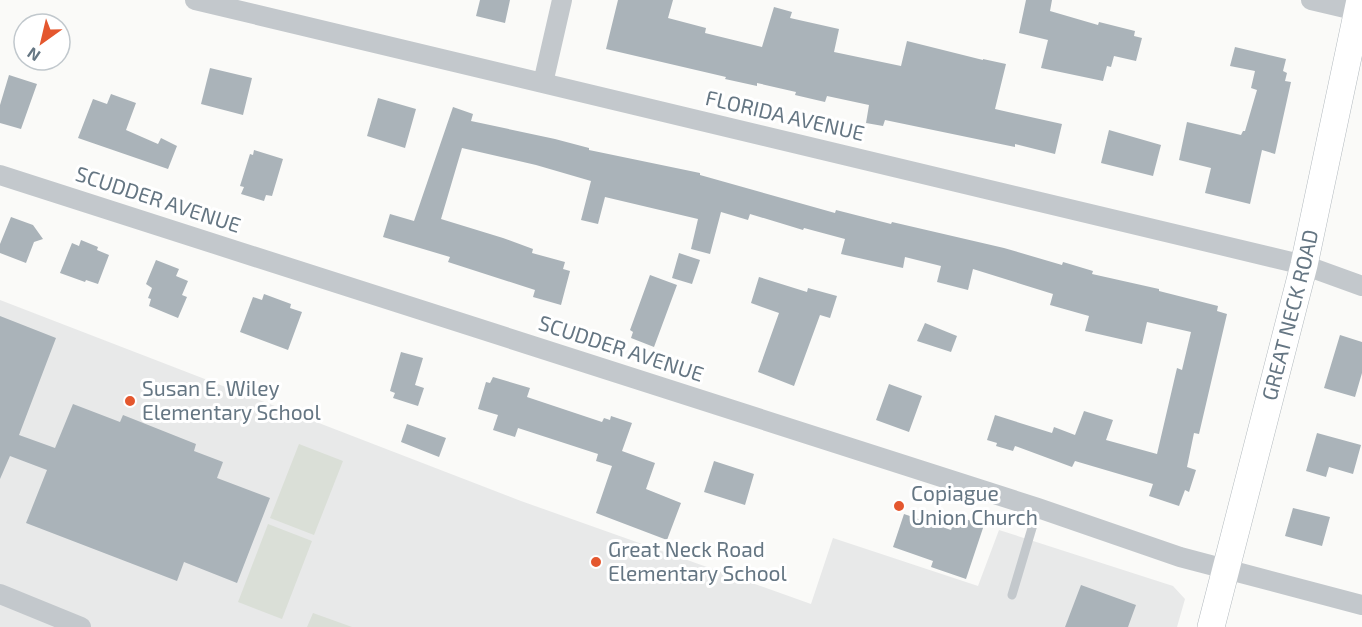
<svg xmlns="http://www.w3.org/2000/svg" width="1362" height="627" font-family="'Exo 2',sans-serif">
<rect width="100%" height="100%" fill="#fafaf8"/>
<path fill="#e8e9e9" d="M0,300L521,501L811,604L833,538L978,586L999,530L1173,586L1185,599L1177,627H0Z"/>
<path fill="#dadfd7" d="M299,444L343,461L314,535L270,518Z
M268,524L312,541L282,619L238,602Z
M313,613L352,627H307Z"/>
<path fill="#aab3b9" d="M480,0H510L505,23L476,16Z
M618,0H673L668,18L706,28L705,33L762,47L774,7L792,12L790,18L839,29L834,52L901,66L907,41L983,60V59L1006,64L995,109L1062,124L1055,154L1015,144V147L885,120L883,126L866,123L869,105L827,96L825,102L795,95L796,92L757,83V86L725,79L726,77L606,49Z
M1026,0H1052L1050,11L1098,25L1099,22L1135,31L1134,36L1142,38L1136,61L1114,56L1111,67L1107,66L1103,81L1041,68L1048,40L1019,33Z
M1235,47L1286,59L1283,71L1287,73L1285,81L1291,82L1275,154L1262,150L1250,204L1205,193L1211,168L1179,160L1187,122L1241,135L1243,131H1245L1257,90L1251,88L1255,71L1230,66Z
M210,68L252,78L243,115L201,104Z
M9,75L37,84L21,129L0,123V105Z
M111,94L136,103L126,130L158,144L161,138L177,146L168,169L78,138L93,99L107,104Z
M378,98L416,109L405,148L367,136Z
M453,107L473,114L471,121L555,139L589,148V150L700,173V175L835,213L836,210L891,224L892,222L1004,248L1062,265L1063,262L1093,271L1092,274L1159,289V291L1218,306L1217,311L1227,314L1199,434L1194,433L1187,467L1196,470L1189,492L1185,490L1179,506L1149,496L1153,484L1075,461L1072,467L1015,446L1013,451L996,446L997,443L987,440L995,415L1052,433L1054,427L1075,435L1084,411L1113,420L1106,440L1157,454L1177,368L1182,370L1191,332L1147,322L1142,344L1085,331L1089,316L1050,305L1053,294L973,269L968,290L937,282L941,266L905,257L903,268L841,254L845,239L804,228L803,230L750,214L748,220L721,212L710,254L691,249L698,219L605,197L598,224L581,220L591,181L536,165L462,148L441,219L503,238L533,249L532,253L565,262L563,269L570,271L561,305L533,297L535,290L448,262L450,257L383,237L390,214L414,221Z
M1109,130L1161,145L1153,176L1101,163Z
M254,150L283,159L272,196L266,195L264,201L241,194L244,187L240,186L250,154L253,155Z
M11,217L33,225L43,239L34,242L26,263L0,253V244Z
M81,240L98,247L97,250L109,255L98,284L86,280L85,282L60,273L72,243L79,246Z
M679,253L700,260L692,284L672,278Z
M156,260L179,269L176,276L188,281L182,295L187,297L178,318L149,306L151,299L148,298L152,288L146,284Z
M650,275L677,285L654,347L631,338L633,332L630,330Z
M759,277L807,292L808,288L837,296L830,318L820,315L794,386L758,372L779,313L751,303Z
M264,294L291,304L290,308L302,312L288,350L240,332L253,297L262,300Z
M0,316L56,338L19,435L55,448L73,404L120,422L123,415L196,444L194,451L223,462L217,478L270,498L237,583L184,562L177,581L26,523L47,470L10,456L0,479Z
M925,323L957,336L951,352L917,341Z
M1340,335L1362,342V373L1355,397L1324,388Z
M401,352L423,358L415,385L424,388L418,406L393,398L395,393L390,391Z
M493,377L530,388L527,397L602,422L604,418L610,420L611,416L632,423L622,451L655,463L646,489L681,503L667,540L596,513L612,466L596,461L598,454L518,428L515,437L493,430L498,415L478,409L486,382L490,383Z
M889,384L922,396L909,432L876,420Z
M407,424L446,438L439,457L401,442Z
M1317,433L1361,445L1353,474L1329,467L1326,477L1306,471Z
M714,461L754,474L745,505L704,492Z
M1293,508L1330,517L1322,546L1285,536Z
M904,514L951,530L956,516L984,525L966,579L931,567L933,561L893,547Z
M1081,585L1136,605L1128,627H1065Z"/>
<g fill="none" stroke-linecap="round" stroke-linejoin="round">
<defs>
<g id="secondary">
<path id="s1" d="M1211,627L1304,265L1360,0"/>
</g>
</defs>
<use href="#secondary" stroke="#b3babf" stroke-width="28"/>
<path stroke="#c3c8cc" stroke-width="9" d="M1012,595L1038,508"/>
<path stroke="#c3c8cc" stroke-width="20" d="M195,0L1304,265L1362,286
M1311,0L1362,12
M543,83L562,0
M0,175L1038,508L1180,557L1362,605
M0,594L81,627"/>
<use href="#secondary" stroke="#fff" stroke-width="27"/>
</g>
<g fill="#e4572e" stroke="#fff" stroke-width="2">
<circle cx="130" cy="401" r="6"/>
<circle cx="899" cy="506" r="6"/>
<circle cx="596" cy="562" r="6"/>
</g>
<g text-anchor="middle" stroke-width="6" stroke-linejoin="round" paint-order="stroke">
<g font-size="21" fill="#657683" stroke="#fff">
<text transform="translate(785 116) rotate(13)" y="7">FLORIDA AVENUE</text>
<text transform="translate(158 200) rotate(18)" y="7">SCUDDER AVENUE</text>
<text dy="7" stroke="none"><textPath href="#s1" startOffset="322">GREAT NECK ROAD</textPath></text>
<text transform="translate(621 349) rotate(18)" y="7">SCUDDER AVENUE</text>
</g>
<g font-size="21" fill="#657683" stroke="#fff" text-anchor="start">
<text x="142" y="396">Susan E. Wiley<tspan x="142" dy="24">Elementary School</tspan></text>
<text x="911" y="501">Copiague<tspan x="911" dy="24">Union Church</tspan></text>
<text x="608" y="557">Great Neck Road<tspan x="608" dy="24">Elementary School</tspan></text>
</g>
</g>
<g transform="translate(42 42) rotate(214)"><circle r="28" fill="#ffffff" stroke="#c1c8cd" stroke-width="1.5"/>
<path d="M0-4.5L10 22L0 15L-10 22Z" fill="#e4572e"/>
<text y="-9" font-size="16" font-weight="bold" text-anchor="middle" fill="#657683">N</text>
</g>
</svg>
